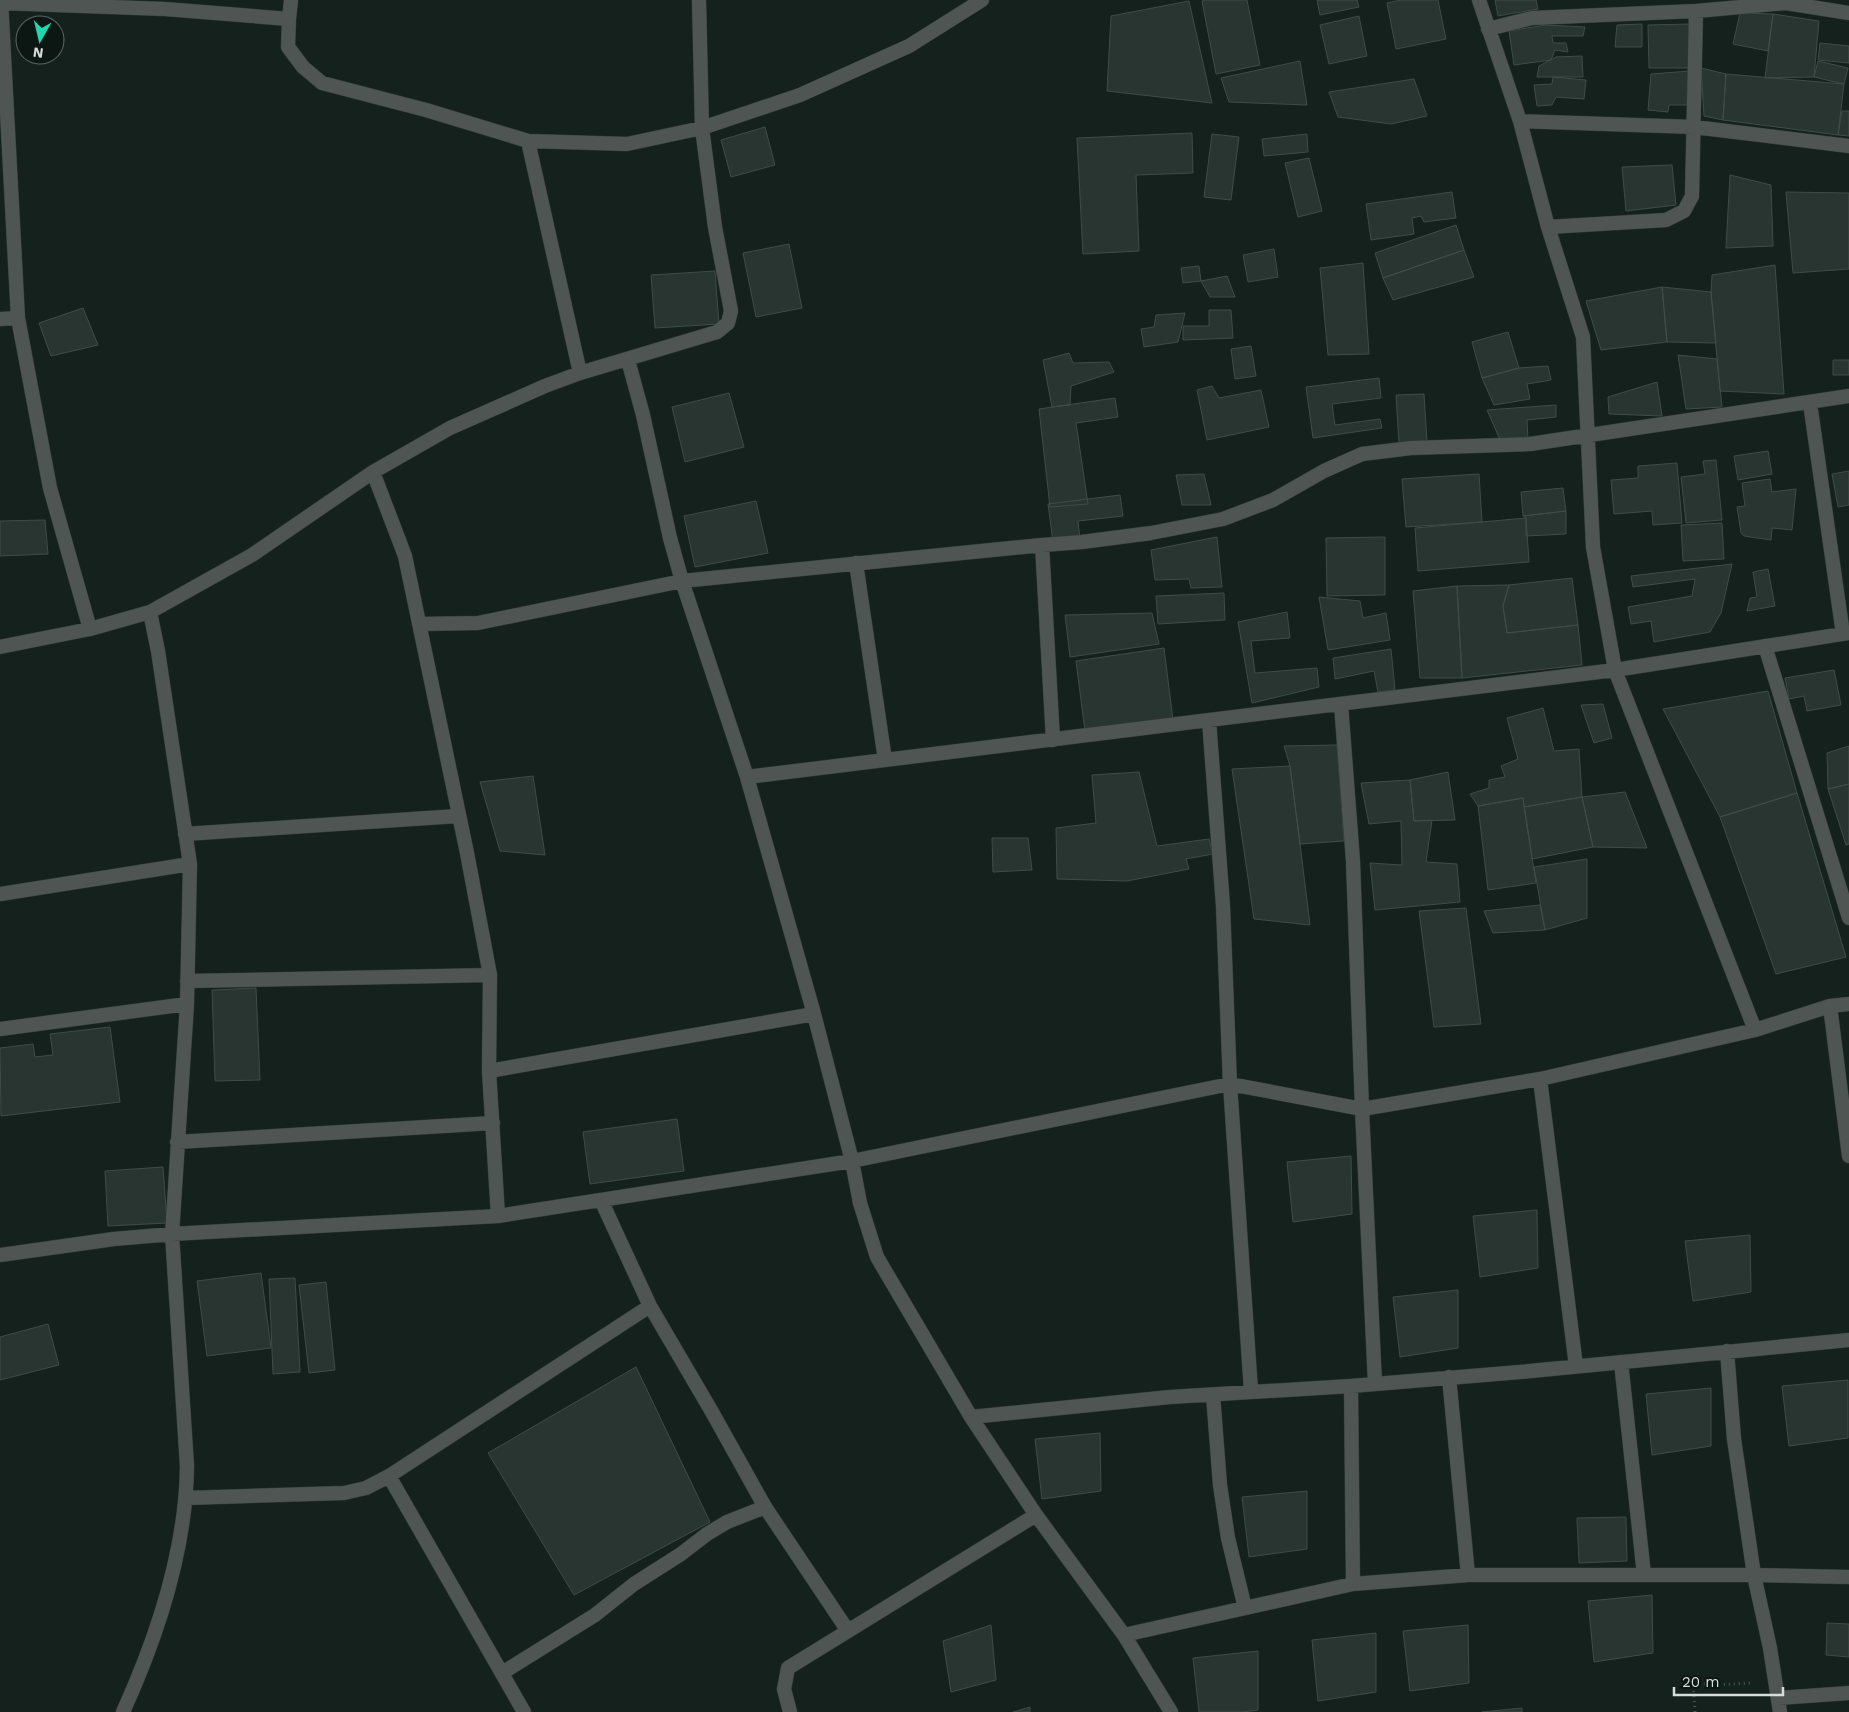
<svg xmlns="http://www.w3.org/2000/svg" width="1849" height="1712" font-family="'Work Sans',sans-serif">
<rect width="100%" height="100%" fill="#15211d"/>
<path fill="#283531" stroke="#3f4c48" d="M1206,0H1247L1260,65L1216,74L1202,1Z
M1317,0H1357L1359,7L1320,15Z
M1401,0H1438L1446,39L1396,49L1387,3Z
M1495,0H1536L1538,9L1498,16Z
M1189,1L1212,103L1107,91L1111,16Z
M1740,13L1773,14L1768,51L1733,44Z
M1773,14L1819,21L1814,77L1765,78Z
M1359,16L1367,56L1329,64L1320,25Z
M1642,24V47H1615L1617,25Z
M1690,24L1691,68H1649L1648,25Z
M1545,25L1585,27L1583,36H1552L1553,43H1566L1568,52L1555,50L1551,60L1514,65L1509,31Z
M1820,43L1849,46V63L1818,60Z
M1582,56L1583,77H1537L1539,66L1556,57Z
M1300,61L1307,105L1229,102L1221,78Z
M1818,61L1848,68L1844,84L1814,77Z
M1701,68L1726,74L1723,120L1704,116Z
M1690,71L1689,105H1669L1668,112L1648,110L1651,74Z
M1726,74L1844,84L1838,135L1723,120Z
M1553,77L1586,80L1584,99L1556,97L1552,105L1537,106L1534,85L1552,84Z
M1414,79L1427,116L1391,124L1338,117L1329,92Z
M1842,111H1849V136L1838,135Z
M765,127L775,165L731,177L721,140Z
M1192,133L1193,173L1136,175L1139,251L1083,254L1077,138Z
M1212,134L1239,137L1231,200L1204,197Z
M1307,134L1308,152L1264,156L1262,139Z
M1309,158L1322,211L1298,217L1285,163Z
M1672,165L1676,205L1626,211L1622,167Z
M1730,175L1771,185L1773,246L1726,248Z
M1452,192L1456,218L1424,222L1421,216L1412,218L1414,234L1371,240L1366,204Z
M1786,192L1849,193V269L1793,273Z
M1456,225L1464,250L1383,278L1375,253Z
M789,244L802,308L756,317L743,253Z
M1274,249L1278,277L1248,282L1243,255Z
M1464,250L1474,277L1393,300L1383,278Z
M1363,263L1369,354L1328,355L1320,268Z
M1775,265L1784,394L1720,391L1711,292L1712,275Z
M1199,266L1201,281L1183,283L1181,268Z
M715,271L719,324L655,328L651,275Z
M1227,276L1235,297H1210L1201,281Z
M1662,287L1667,342L1601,350L1586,301Z
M1662,287L1711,292L1716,343L1667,342Z
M83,308L98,345L51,356L39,323Z
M1209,310H1231L1233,338L1183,340V326H1209Z
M1185,313L1178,342L1144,347L1141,329L1154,327L1156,315Z
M1508,332L1519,368L1482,378L1472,342Z
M1251,346L1256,376L1235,379L1231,349Z
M1069,353L1073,363L1109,362L1114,372L1071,386L1070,405L1052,407L1043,360Z
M1678,355L1717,359L1722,407L1686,409Z
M1833,360H1849V375H1833Z
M1548,366L1551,380L1527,384L1530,399L1494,405L1482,378L1519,368Z
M1379,378L1381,398L1332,404L1335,425L1380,419L1382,428L1313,438L1306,387Z
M1657,382L1662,416L1609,414L1608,397Z
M1212,386L1219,398L1261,390L1269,427L1207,440L1197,390Z
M729,393L744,447L685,462L672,407Z
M1424,394L1427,442L1399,444L1396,395Z
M1115,398L1118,417L1076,423L1088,504L1050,507L1039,409Z
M1556,405V417L1527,420L1528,440L1501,442L1487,410Z
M1768,451L1772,474L1738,480L1734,456Z
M1716,460L1722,520L1686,523L1681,477L1705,474L1703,461Z
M1677,463L1682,523L1653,525L1652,511L1614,514L1611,480L1638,478V466Z
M1849,471V505L1838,507L1832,474Z
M1204,474L1211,505H1182L1176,475Z
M1479,474L1482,522L1406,527L1402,479Z
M1770,479L1772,492L1796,489L1792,530L1772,528L1771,540L1744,536L1741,533L1737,507L1745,506L1742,483Z
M1563,488L1566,511L1523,516L1521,492Z
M1120,495L1123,516L1078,521L1080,539L1053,542L1048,504Z
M756,501L768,553L695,567L684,516Z
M1566,511V534L1526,536V518L1523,516Z
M1526,518L1529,562L1418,571L1415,528Z
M45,520L48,554L0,556V521Z
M1722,523L1724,559L1683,561L1681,525Z
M1217,537L1222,587L1191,588L1189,579L1155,580L1151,550Z
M1385,537V595L1327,596L1326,538Z
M1732,564L1721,613L1710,632L1654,642L1651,621L1631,624L1628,607L1692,596L1695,579L1633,587L1631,576Z
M1768,569L1775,606L1747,611L1750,598L1757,597L1753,572Z
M1572,578L1578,625L1507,633L1503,606L1509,585Z
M1509,585L1503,606L1507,633L1578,625L1582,665L1462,678L1457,586Z
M1457,586L1462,678H1420L1413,591Z
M1224,593L1225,620L1158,624L1156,596Z
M1319,597L1360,601L1363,618L1386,613L1390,640L1328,650Z
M1287,612L1290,638L1251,641L1255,673L1317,668L1319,687L1252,703L1238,622Z
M1152,613L1159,644L1070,657L1065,615Z
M1164,648L1173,720L1085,731L1076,661Z
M1391,649L1395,690L1378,692L1374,671L1335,679L1333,658Z
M1834,670L1841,705L1807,711L1804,696L1789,699L1785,678Z
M1768,691L1797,793L1720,817L1663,709Z
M1603,704L1612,738L1594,743L1581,705Z
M1543,708L1554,751L1579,749L1582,797L1524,807L1523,798L1478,806L1470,794L1489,788V780L1505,777L1501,766L1518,759L1507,718Z
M1337,745L1344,841L1300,844L1290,766L1284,746Z
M1849,746V784L1828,789L1827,753Z
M1290,766L1300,844L1310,925L1254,919L1232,769Z
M1139,772L1157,846L1209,839L1213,854L1186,859L1189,869L1127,881L1057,879L1056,828L1096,823L1092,775Z
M1448,772L1455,820L1414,821L1410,780Z
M533,776L545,855L500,851L480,782Z
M1410,780L1414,821L1432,820L1426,862L1457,864L1460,902L1375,910L1370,863L1402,865L1401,821L1369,824L1361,783Z
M1849,784V844L1846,845L1828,789Z
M1625,792L1647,848L1593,847L1582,797Z
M1797,793L1846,957L1776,974L1720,817Z
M1582,797L1593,847L1532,859L1524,807Z
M1523,798L1536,883L1488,890L1478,806Z
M992,838H1028L1032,870L993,872Z
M1587,859V918L1545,930L1534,867Z
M1540,905L1545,930L1493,933L1484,911Z
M1466,908L1481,1024L1434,1027L1419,911Z
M256,988L260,1080L215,1081L212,990Z
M110,1027L120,1102L1,1116L0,1048L33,1044L35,1057L53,1055L50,1034Z
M677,1119L684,1171L590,1184L583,1132Z
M1351,1156L1352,1214L1293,1222L1287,1162Z
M163,1167L167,1223L108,1226L105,1171Z
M1537,1210L1538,1268L1480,1277L1473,1216Z
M1750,1235L1751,1292L1693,1301L1685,1241Z
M261,1273L271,1348L207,1356L197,1281Z
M295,1278L300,1372L273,1374L269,1279Z
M326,1282L335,1370L309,1373L299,1285Z
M1458,1290V1348L1400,1357L1393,1297Z
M48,1324L59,1365L0,1380V1337Z
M636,1367L710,1522L574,1595L488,1453Z
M1848,1380V1438L1789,1446L1782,1386Z
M1711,1388V1446L1652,1455L1646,1394Z
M1100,1433L1101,1491L1042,1499L1035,1439Z
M1307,1491V1549L1249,1557L1242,1497Z
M1626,1517L1627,1561L1579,1563L1577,1518Z
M1652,1595L1653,1653L1594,1662L1588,1601Z
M1827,1623L1849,1624V1657L1826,1655Z
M991,1625L996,1680L951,1692L943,1641Z
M1468,1625L1469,1683L1410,1691L1403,1631Z
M1376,1633V1692L1318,1701L1312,1640Z
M1258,1651V1710L1243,1712H1199L1193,1658Z
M1030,1707V1712H1013Z
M1522,1708V1712H1482Z"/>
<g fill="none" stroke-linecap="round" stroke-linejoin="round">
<defs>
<path id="minor" d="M1,0L18,318L50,488L90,629
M1479,0L1520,121L1548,227L1583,337L1593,547L1615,670L1755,1030
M1,3L165,9L289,19L291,0
M289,19L288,47L303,67L322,83L426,110L528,141L627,144L702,128L800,95L909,46L982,0
M1488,29L1532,18L1696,11L1786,3L1849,13
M1520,121L1694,127L1849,146
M528,141L580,373
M1548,227L1666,220L1684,211L1692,196L1696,11
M0,319L18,318
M628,360L643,415L670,538L682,581L747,777L814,1014L852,1161L860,1203L877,1257L971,1417L1036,1515L1124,1635L1171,1712
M1810,403L1843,634
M373,472L405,556L467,853L490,975L489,1071L498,1216
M1042,545L1053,740
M856,563L885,760
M419,624L478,623L682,581L1042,545L1082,542L1151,533L1223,519L1273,500L1324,471L1362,454L1411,448L1530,444L1849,396
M1765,646L1849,918
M0,647L90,629L150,612L252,555L373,472L450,428L545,386L580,373L717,332L728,323L731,311L715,227L702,128L699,0
M1341,704L1353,861L1362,1109L1375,1384
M1209,720L1223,906L1230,1084L1251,1391
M747,777L1615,670L1849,633
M185,834L458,816
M0,894L190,864
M187,981L490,975
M1830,1006L1849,1156
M0,1029L187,1004
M489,1071L814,1014
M1540,1079L1576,1366
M177,1142L493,1123
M601,1200L650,1306L712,1412L765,1507L848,1631
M0,1255L114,1239L172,1234L498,1216L852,1161L1230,1084L1362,1109L1540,1079L1755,1030L1830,1006L1849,1004
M1727,1351L1734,1439L1754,1575L1770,1648L1780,1712
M1621,1362L1644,1575
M1449,1377L1468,1575
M1351,1386L1353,1584
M1213,1395L1220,1485L1228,1538L1245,1608
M971,1417L1170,1397L1351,1386L1520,1372L1849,1340
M389,1476L524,1712
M186,1498L344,1493L366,1488L389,1476L650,1306
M1124,1635L1353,1584L1468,1575H1754L1849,1577
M502,1673L595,1615L634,1584L681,1554L707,1534L727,1522L765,1507
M1778,1698L1849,1693
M123,1712C158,1635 186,1551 187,1466L172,1234L187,1004L190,864L158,651L150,612
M790,1712L784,1689L788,1668L1036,1515"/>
</defs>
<use href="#minor" stroke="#303b37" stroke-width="15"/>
<path stroke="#4f5956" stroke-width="3" stroke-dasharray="1 4" stroke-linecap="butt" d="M1695,1712L1693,1683L1714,1685L1751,1683"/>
<use href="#minor" stroke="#4f5553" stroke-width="14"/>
</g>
<g transform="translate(40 40) rotate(188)"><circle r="24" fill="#0c1714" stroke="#5c6663"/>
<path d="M0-4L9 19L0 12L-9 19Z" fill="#21d5af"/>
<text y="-8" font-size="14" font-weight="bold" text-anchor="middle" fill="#d5ddda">N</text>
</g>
<path d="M1674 1687v8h109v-8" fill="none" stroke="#d5ddda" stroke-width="2.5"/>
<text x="1682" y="1687" font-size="15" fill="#d5ddda" stroke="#0c1714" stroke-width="4" paint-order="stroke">20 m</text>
</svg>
